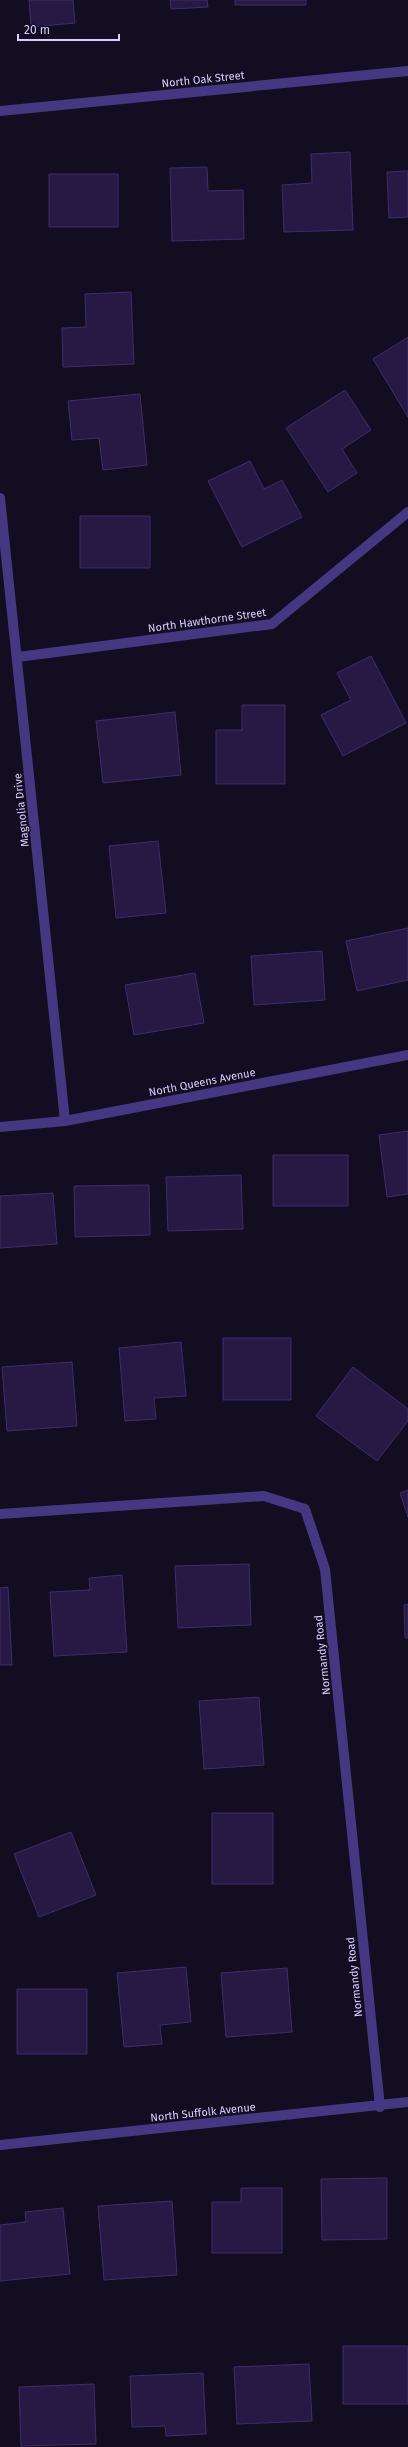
<svg xmlns="http://www.w3.org/2000/svg" width="408" height="2447" font-family="'Fira Sans',sans-serif">
<rect width="100%" height="100%" fill="#130d22"/>
<path fill="#261943" stroke="#402b6f" d="M29,0H73L75,23L31,27Z
M170,0H207L208,7L171,9Z
M235,0H306V5H235Z
M350,152L353,230L284,232L282,185L312,183L311,154Z
M207,167L208,191L243,190L244,239L172,241L170,168Z
M408,171V217L389,218L387,172Z
M49,174H118V227H49Z
M131,292L134,364L63,367L62,328L86,327L85,294Z
M408,337V417L373,359Z
M345,390L371,430L342,449L357,473L328,492L286,428Z
M140,394L147,465L103,470L99,438L72,440L68,401Z
M250,461L264,489L282,480L302,517L242,547L208,481Z
M80,516H150V568H80Z
M371,656L406,723L343,756L321,715L351,700L337,673Z
M242,705H285V784H216V730H242Z
M175,712L181,775L103,783L96,721Z
M158,841L166,913L116,918L109,846Z
M408,928V980L357,991L346,941Z
M322,951L325,1000L254,1005L251,956Z
M195,973L204,1023L134,1035L125,985Z
M408,1131V1194L387,1197L379,1135Z
M273,1155H348V1206H273Z
M241,1175L243,1229L168,1231L166,1177Z
M149,1185L150,1235L75,1237L74,1186Z
M53,1193L57,1244L0,1248V1196Z
M223,1338H291V1400H223Z
M181,1342L186,1396L154,1398L156,1419L125,1421L119,1348Z
M72,1362L77,1426L7,1431L2,1367Z
M353,1367L408,1409V1421L377,1461L316,1416Z
M408,1490V1517L400,1493Z
M249,1564L251,1625L178,1628L175,1566Z
M122,1575L127,1652L54,1656L50,1592L90,1590L89,1578Z
M8,1587L12,1665H0V1588Z
M408,1604V1638H405L404,1605Z
M259,1697L264,1765L204,1769L199,1701Z
M212,1813H273V1884H212Z
M71,1832L96,1895L39,1917L14,1854Z
M186,1967L191,2022L160,2025L162,2044L124,2047L117,1973Z
M287,1968L292,2032L226,2037L221,1973Z
M17,1989H87V2054H17Z
M387,2178V2239L322,2240L321,2179Z
M241,2188H282V2253H212V2202H241Z
M172,2201L177,2275L104,2280L98,2206Z
M63,2208L70,2274L0,2281V2225L26,2222L25,2212Z
M343,2346H408V2404H343Z
M309,2364L312,2421L237,2424L234,2367Z
M203,2373L206,2434L166,2436L165,2426L132,2427L130,2376Z
M94,2384L96,2444L21,2446L19,2387Z"/>
<g fill="none" stroke-linecap="round" stroke-linejoin="round">
<path stroke="#433881" stroke-width="10" d="M0,111L408,71
M0,498L65,1121
M18,657L272,624L408,512
M0,1127L65,1121L408,1055
M0,1514L264,1496L305,1509L325,1569L380,2107
M0,2145L408,2102"/>
</g>
<g text-anchor="middle" stroke-width="3" stroke-linejoin="round" paint-order="stroke">
<g font-size="11" fill="#d9ceff" stroke="#130d22">
<text transform="translate(203 79) rotate(-6)" y="4">North Oak Street</text>
<text transform="translate(207 620) rotate(-8)" y="4">North Hawthorne Street</text>
<text transform="translate(21 810) rotate(-96)" y="4">Magnolia Drive</text>
<text transform="translate(202 1082) rotate(-11)" y="4">North Queens Avenue</text>
<text transform="translate(322 1655) rotate(-96)" y="4">Normandy Road</text>
<text transform="translate(354 1977) rotate(-96)" y="4">Normandy Road</text>
<text transform="translate(203 2112) rotate(-6)" y="4">North Suffolk Avenue</text>
</g>
</g>
<path d="M18 34v6h101v-6" fill="none" stroke="#d9ceff" stroke-width="2"/>
<text x="24" y="34" font-size="12" fill="#d9ceff" stroke="#130d22" stroke-width="3" paint-order="stroke">20 m</text>
</svg>
